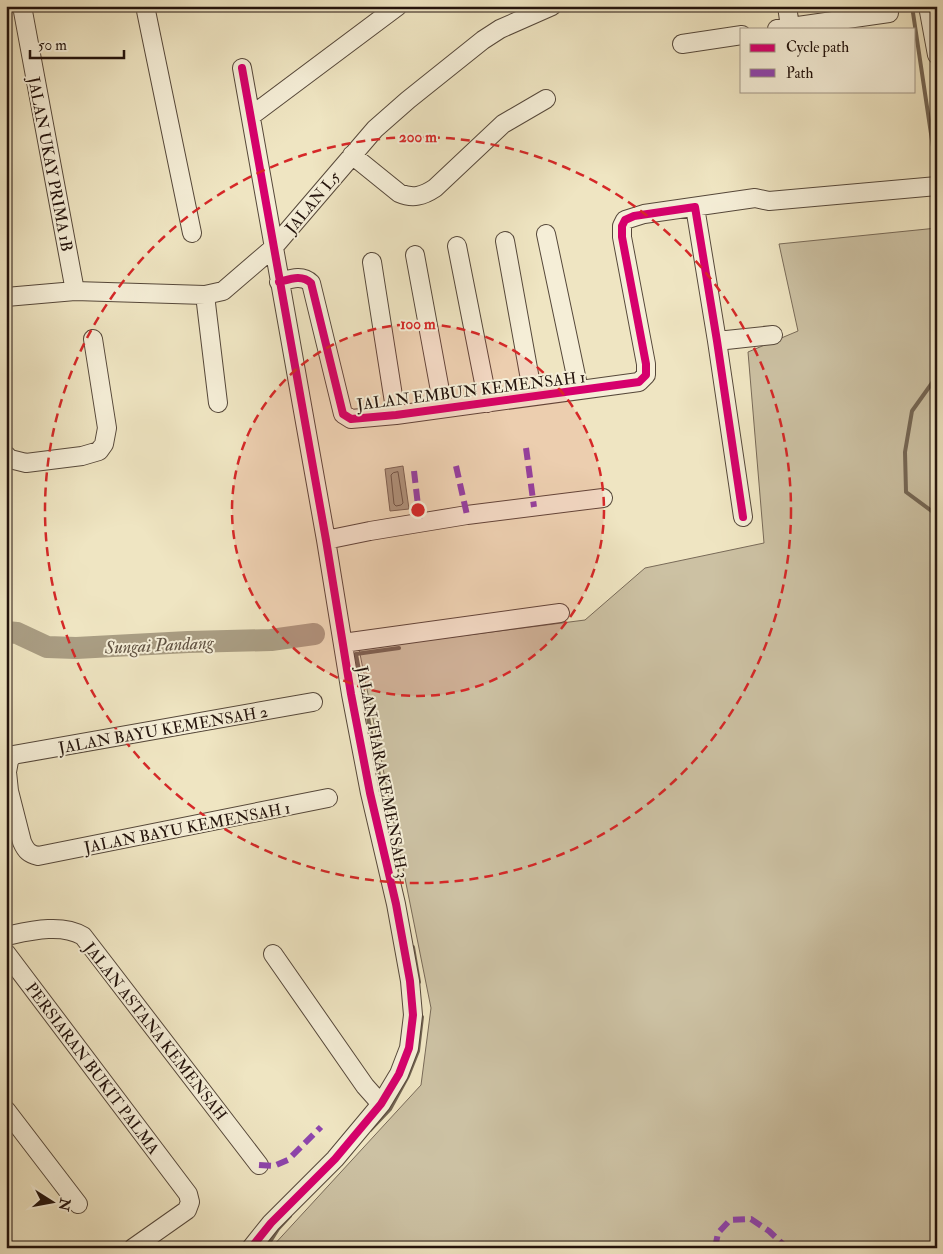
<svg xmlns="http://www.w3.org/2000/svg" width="943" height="1254" font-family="'IM FELL Double Pica',serif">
<rect width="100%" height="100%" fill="#efe5c2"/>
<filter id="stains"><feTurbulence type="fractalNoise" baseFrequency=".004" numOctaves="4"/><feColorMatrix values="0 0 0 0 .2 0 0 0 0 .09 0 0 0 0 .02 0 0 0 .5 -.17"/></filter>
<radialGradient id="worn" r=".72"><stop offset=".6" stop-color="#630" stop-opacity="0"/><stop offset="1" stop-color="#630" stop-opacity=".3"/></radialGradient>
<path fill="#ccc1a3" stroke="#786a58" d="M937,228V1248H271L421,1085L431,1008L359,649L585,620L645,568L764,543L748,352L798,331L779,244Z"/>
<path fill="#aa9e84" stroke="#746654" d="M403,466L409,509L390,511L385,469Z"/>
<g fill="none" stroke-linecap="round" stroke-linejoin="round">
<path stroke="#665848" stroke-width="1" d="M398,472L403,503L401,505L396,506L394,504L391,475L393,473Z"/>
<path stroke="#746654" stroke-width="4" d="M912,6L937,174
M937,376L912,411L905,452L906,492L937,515
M397,870L356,654L399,648
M413,947L419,982
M370,1130L390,1109L408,1076L418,1051L422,1017
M266,1248L278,1229L290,1216"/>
<path stroke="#aa9e84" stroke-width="22" d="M6,632L17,633L47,647L76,648L188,642L271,640L314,634"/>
<defs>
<path id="minor" d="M22,6L75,291
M145,6L192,233
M787,6L790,27
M928,6L937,55
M777,29L889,13
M682,44L742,35
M242,68L326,540L351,694L370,793L396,904L410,981L413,1015L409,1048L399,1074L381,1104L335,1159L271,1223L251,1248
M251,116L398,6
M352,155L399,193C413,199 423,196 435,188L503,124L546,99
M695,207L717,341L743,517
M546,234L579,390
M505,241L533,396
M457,246L488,403
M415,255L443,407
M372,262L396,415
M279,282C290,279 302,274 311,283L343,414L351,419L396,415L639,382L646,375V364L622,237V226L625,220L644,214L755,198L769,201L937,186
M205,295L218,403
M6,297L75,291L205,295L223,291L273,248L375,129L408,100L483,40L500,29L552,6
M717,341L773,335
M6,455L10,459L26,463L82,456L99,451L104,444L107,428L93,339
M326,540L370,531L467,515L603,498
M343,643L560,613
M313,702L13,755L9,761L7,772L9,791L22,842C26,851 29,854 38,856L328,798
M6,936C30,931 61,923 83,936L259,1165
M6,953L188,1194L190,1202L187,1210L133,1248
M273,954L365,1086L381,1104
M6,1110L78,1204"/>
</defs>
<use href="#minor" stroke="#56483a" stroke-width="20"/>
<use href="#minor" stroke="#f5eed7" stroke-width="18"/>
<path stroke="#8e44ad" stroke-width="6" stroke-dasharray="12 6" stroke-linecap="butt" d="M526,448L534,507
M456,466L467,515
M414,471L420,523
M259,1165L274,1166L288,1160L321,1127
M715,1248L718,1233L730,1220L751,1219L769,1231L787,1248"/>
<defs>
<path id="cycleway" d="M242,68L326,540L351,694L370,793L396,904L410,981L413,1015L409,1048L399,1074L381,1104L335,1159L271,1223L251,1248
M279,282C290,279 302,274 311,283L343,414L351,419L396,415L639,382L646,375V364L622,237V226L625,220L634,216L695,207L717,341L743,517"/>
</defs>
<use href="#cycleway" stroke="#f5eed7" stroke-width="11"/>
<use href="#cycleway" stroke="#d6006c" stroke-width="8"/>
</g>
<circle cx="418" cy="510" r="186" fill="#d62828" fill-opacity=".12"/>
<g fill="none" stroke="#d62828" stroke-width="2.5" stroke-dasharray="9 6">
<circle cx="418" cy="510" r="186"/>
<circle cx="418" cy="510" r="373"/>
</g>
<g text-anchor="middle" stroke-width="4" stroke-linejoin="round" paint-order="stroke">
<g font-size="16" fill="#23130c" stroke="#f5eed7">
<text transform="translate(51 164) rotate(79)" y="6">JALAN UKAY PRIMA 1B</text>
<text transform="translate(312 202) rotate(-50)" y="6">JALAN L5</text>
<text transform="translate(471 390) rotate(-7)" y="6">JALAN EMBUN KEMENSAH 1</text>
<text transform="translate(163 729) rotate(-10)" y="6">JALAN BAYU KEMENSAH 2</text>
<text transform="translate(383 772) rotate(79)" y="6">JALAN TIARA KEMENSAH 3</text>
<text transform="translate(187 827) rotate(-11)" y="6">JALAN BAYU KEMENSAH 1</text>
<text transform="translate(156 1031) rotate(52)" y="6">JALAN ASTANA KEMENSAH</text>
<text transform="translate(93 1068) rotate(53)" y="6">PERSIARAN BUKIT PALMA</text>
</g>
<g font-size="18" font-style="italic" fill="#605242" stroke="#f5eed7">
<text transform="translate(159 645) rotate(-3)" y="6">Sungai Pandang</text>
</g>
</g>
<circle cx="418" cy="510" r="8" fill="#d62828" stroke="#f5eed7" stroke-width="2.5"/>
<g font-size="15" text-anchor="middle" font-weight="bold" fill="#d62828" stroke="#f5eed7" stroke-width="4" stroke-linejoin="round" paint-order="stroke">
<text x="418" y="142">200 m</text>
<text x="418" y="329">100 m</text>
</g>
<rect width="943" height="1254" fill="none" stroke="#efe5c2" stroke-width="25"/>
<rect x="8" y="8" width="928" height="1239" fill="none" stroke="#23130c" stroke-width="2.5"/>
<rect x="12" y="12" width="918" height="1229" fill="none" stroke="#23130c"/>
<rect x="740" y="28" width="175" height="65" fill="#f5eed7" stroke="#a19686"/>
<rect x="750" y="44" width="25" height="8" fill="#d6006c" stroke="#a19686"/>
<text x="786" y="52" font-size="15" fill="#23130c">Cycle path</text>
<rect x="750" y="69" width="25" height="8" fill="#8e44ad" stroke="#a19686"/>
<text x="786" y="78" font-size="15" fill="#23130c">Path</text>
<g transform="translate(52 1202) rotate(101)" stroke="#f5eed7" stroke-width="4" paint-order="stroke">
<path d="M0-4L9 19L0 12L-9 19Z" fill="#23130c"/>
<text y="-8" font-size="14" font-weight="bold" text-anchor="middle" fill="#23130c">N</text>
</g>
<path d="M30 50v8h94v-8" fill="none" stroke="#23130c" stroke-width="2.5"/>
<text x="38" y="50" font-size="15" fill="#23130c" stroke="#f5eed7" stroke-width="4" paint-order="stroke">50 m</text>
<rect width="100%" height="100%" filter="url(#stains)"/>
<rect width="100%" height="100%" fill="url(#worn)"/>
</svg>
